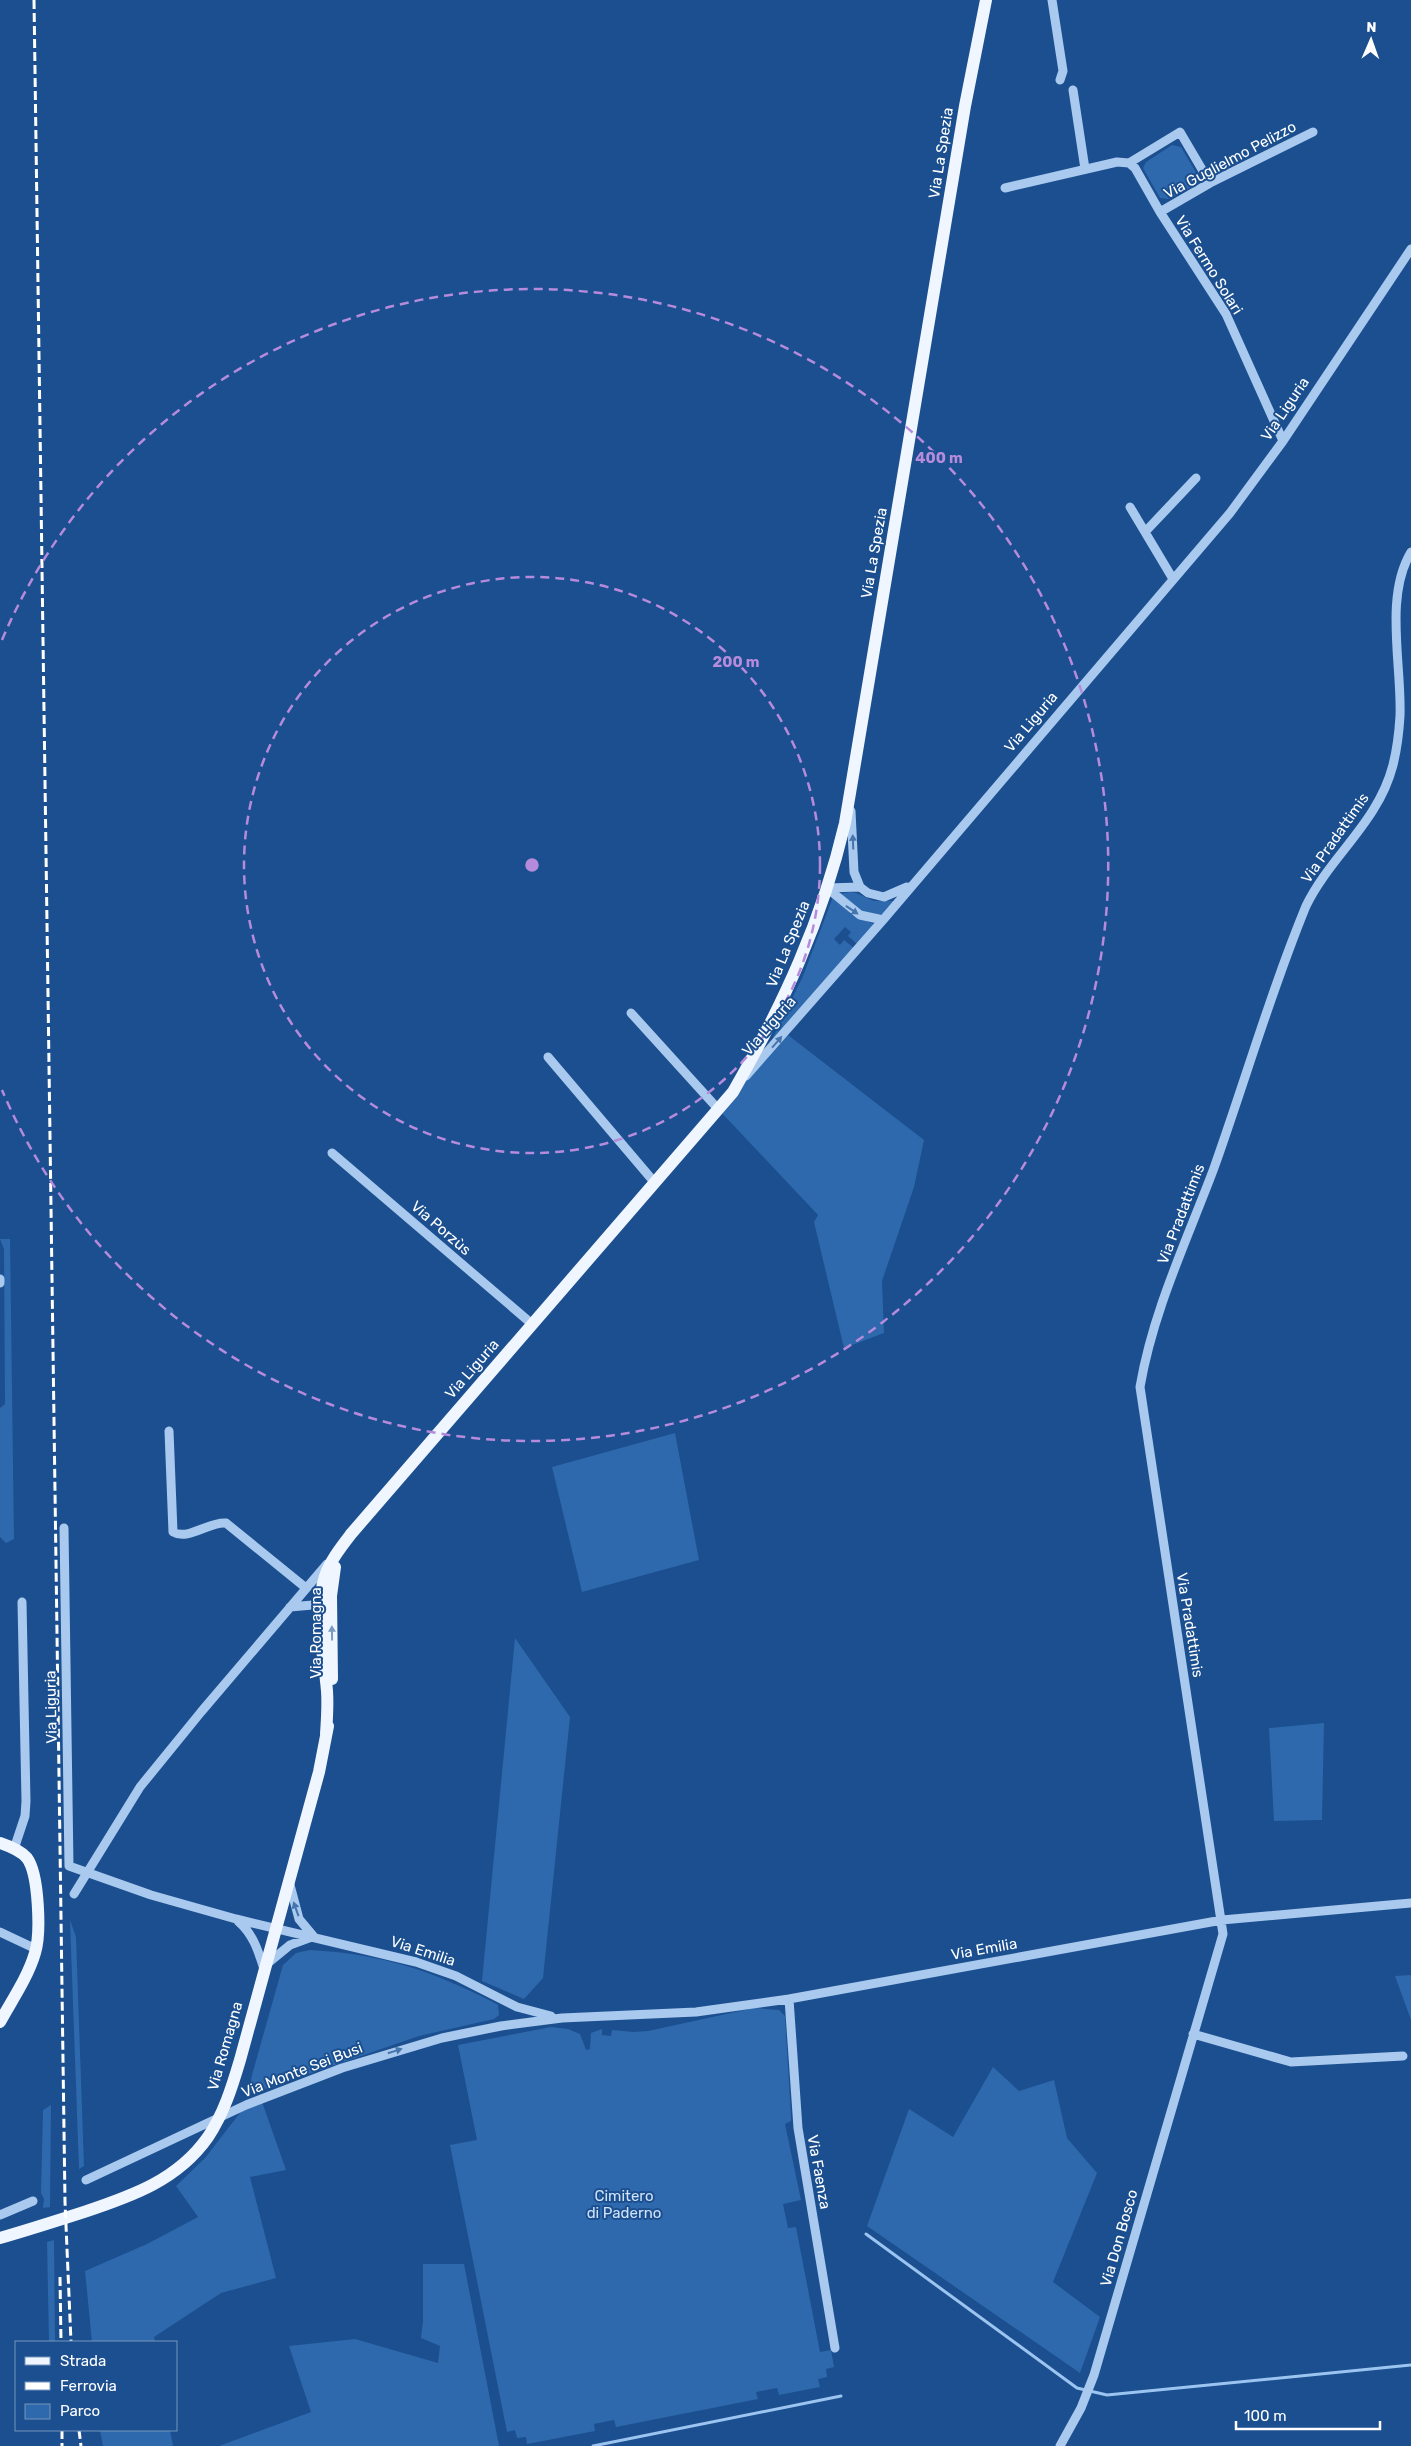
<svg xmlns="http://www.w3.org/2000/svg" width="1411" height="2446" font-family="Rubik,sans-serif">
<rect width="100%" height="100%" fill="#1b4f8f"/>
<path fill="#2e69ad" d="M1172,145L1181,147L1198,176C1196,188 1178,194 1168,199L1160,198L1143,168L1146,162Z
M850,892L856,893L874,901H894L882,916C866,919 851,904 840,894Z
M833,897L852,915L874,924L857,944L848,936L851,932L845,927L834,939L840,945L844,940L854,948L768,1048L803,976Z
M788,1035L924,1140L914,1187L882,1281L884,1333L844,1348L814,1222L818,1215L719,1110Z
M0,1239H10L14,1539L6,1543L0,1537V1408L5,1404L4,1249Z
M675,1433L699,1560L582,1592L552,1467Z
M515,1638L570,1717L543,1978L524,1999L482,1981Z
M1324,1723L1322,1820L1274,1821L1269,1728Z
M70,1920L76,1937L84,2166L79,2169Z
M310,1950C382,1954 430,1970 493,2002L498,2005L499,2015L494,2019L419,2036L262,2090L254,2089L250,2085L252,2075L283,1965L296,1953Z
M1411,1975V2020L1395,1976Z
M754,2008L779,2010L785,2016L791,2116V2121L785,2124L801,2200L783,2204L788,2228L796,2227L820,2352L831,2350L834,2367L826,2369L827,2377L818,2379L820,2387L779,2395L777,2388L756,2392L758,2399L616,2427L614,2420L594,2424L595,2431L527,2444L526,2437L517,2438L515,2430L507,2432L450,2145L477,2140L458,2045L551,2027L568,2029L580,2034L586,2050L590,2049L591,2033L602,2029V2035L611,2036L612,2030L634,2032L648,2031Z
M993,2067L1019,2091L1054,2080L1067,2138L1097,2173L1053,2282L1100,2317L1080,2373L867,2226L909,2109L953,2137Z
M261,2099L286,2170L250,2177L276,2278L221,2293L154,2337L155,2342H92L85,2271L147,2244L198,2217L176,2186L205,2158L246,2105Z
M51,2105L50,2207L43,2208L44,2199L41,2193L43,2110Z
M54,2240L55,2342H49L47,2242Z
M423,2264H464L499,2446H219L311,2412L289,2346L355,2339L438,2363L440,2346L421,2338L423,2321Z
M100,2430H170L173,2446H103Z"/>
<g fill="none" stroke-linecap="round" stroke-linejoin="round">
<path stroke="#9cc4f0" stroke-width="3" d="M866,2234L1077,2388L1107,2395L1411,2365
M593,2446L841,2396"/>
<path stroke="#a9c9ee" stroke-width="9" d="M1052,0L1063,71L1060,80
M1073,90L1085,169
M1129,163L1180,132L1210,183
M1005,188L1117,162L1129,163L1135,168L1160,212L1226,314L1283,441
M1160,212L1210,183L1313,132
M1130,507L1173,579
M1145,532L1196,478
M851,811L854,872L860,887
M827,888L860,887L868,893L884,897L907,887
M827,888L860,915L883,920
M631,1013L719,1110
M548,1057L655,1183
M746,1076L883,920L1230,513L1283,441L1411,249
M332,1153L532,1324
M0,1279V1283
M169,1431L173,1532C188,1541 210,1521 226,1523L306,1588
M64,1528L69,1866L151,1895L236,1919L416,1962L456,1976L517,2007L551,2016
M290,1607L324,1604
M14,1849L25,1816L26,1801L22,1602
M290,1885L299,1919L314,1937
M74,1894L140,1787L201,1712L327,1564
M238,1921C253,1934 258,1950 264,1969
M0,1932L36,1949
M268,1963L290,1945L309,1938
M789,1999L798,2128L835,2348
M1193,2034L1291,2062L1403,2056
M86,2180L246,2105L342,2068L442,2038L501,2026L562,2018L696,2012L789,1999L1222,1920L1411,1903
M0,2215L33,2201
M1060,2446L1081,2408L1094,2375L1223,1934L1140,1387C1153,1311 1187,1240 1214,1168C1245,1081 1271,991 1306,906C1331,855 1378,823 1393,765C1397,749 1399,733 1400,716C1402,665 1384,597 1411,552"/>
<path stroke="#f0f6ff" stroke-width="12" d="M332,1679L331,1596L335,1567
M326,1734C327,1720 328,1705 327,1691C324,1654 313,1613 325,1576C330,1561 341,1547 351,1534L733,1092C783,1005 822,921 845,823L965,106L986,0
M0,1843C9,1846 20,1850 27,1858C39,1874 41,1934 35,1953C28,1977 12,2000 0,2022
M0,2238C28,2230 56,2221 84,2212C132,2196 178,2180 208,2137C224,2113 232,2087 240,2060L319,1772L328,1726"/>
<path stroke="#fff" stroke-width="3" stroke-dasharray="9 4" stroke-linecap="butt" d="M34,0L65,2202L71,2342
M60,2277L61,2342
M62,2430V2446
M79,2430L81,2446"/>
</g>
<defs><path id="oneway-solid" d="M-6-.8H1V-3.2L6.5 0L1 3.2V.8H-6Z" transform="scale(1.25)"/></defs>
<g fill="#4674ac">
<use href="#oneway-solid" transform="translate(853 842) rotate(-92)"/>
<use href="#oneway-solid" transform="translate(852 910) rotate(34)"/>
<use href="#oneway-solid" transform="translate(777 1042) rotate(-49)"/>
<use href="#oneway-solid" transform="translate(296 1909) rotate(-110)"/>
<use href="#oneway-solid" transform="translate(395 2051) rotate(-17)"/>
</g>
<use fill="#7b9ac1" href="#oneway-solid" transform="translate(332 1633) rotate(-91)"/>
<g fill="none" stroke="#b68bdc" stroke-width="2.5" stroke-dasharray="9 6">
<circle cx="532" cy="865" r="288"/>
<path d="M2 640A576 576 0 1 1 2 1090"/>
</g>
<g text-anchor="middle" stroke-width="4" stroke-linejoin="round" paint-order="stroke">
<g font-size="15" fill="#fff" stroke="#1b4f8f">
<text transform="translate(941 153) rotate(-81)" y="5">Via La Spezia</text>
<text transform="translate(1230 160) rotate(-28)" y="5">Via Guglielmo Pelizzo</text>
<text transform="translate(1209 265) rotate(58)" y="5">Via Fermo Solari</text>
<text transform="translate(1285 409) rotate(-56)" y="5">Via Liguria</text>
<text transform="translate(874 553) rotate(-80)" y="5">Via La Spezia</text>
<text transform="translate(1031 722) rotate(-50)" y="5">Via Liguria</text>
<text transform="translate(1335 838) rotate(-55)" y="5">Via Pradattimis</text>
<text transform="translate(788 944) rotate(-68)" y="5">Via La Spezia</text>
<text transform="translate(769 1026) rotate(-49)" y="5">Via Liguria</text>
<text transform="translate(1181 1214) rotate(-69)" y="5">Via Pradattimis</text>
<text transform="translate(441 1228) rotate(41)" y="5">Via Porzùs</text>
<text transform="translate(472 1369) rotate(-49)" y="5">Via Liguria</text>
<text transform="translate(1190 1625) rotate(81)" y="5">Via Pradattimis</text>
<text transform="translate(316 1633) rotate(-90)" y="5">Via Romagna</text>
<text transform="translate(51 1707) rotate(-91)" y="5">Via Liguria</text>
<text transform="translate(984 1949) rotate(-10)" y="5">Via Emilia</text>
<text transform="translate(423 1951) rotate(18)" y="5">Via Emilia</text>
<text transform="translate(225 2046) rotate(-74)" y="5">Via Romagna</text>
<text transform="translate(302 2070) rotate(-21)" y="5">Via Monte Sei Busi</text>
<text transform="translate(819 2172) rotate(80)" y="5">Via Faenza</text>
<text transform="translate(1119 2238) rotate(-74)" y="5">Via Don Bosco</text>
</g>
<g font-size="15" fill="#cfe3fa" stroke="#1b4f8f">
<text x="624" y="2201">Cimitero<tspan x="624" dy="17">di Paderno</tspan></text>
</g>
</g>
<circle cx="532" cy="865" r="8" fill="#b68bdc" stroke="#1b4f8f" stroke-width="2.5"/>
<g font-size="15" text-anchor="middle" font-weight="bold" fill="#b68bdc" stroke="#1b4f8f" stroke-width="4" stroke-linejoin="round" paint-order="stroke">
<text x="939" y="463">400 m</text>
<text x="736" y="667">200 m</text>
</g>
<rect x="15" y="2341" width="162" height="90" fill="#1b4f8f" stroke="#7695bc"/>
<rect x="25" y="2357" width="25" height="8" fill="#f0f6ff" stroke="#7695bc"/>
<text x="60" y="2366" font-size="15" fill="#ffffff">Strada</text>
<rect x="25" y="2382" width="25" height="8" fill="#ffffff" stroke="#7695bc"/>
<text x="60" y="2391" font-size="15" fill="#ffffff">Ferrovia</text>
<rect x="25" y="2404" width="25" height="15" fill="#2e69ad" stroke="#7695bc"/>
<text x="60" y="2416" font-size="15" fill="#ffffff">Parco</text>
<g transform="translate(1371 40) rotate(2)" stroke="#1b4f8f" stroke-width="4" paint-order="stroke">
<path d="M0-4L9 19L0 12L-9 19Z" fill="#ffffff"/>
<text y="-8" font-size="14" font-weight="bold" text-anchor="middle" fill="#ffffff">N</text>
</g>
<path d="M1236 2421v8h144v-8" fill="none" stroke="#ffffff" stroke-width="2.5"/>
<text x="1244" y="2421" font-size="15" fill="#ffffff" stroke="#1b4f8f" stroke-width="4" paint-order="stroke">100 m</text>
</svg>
